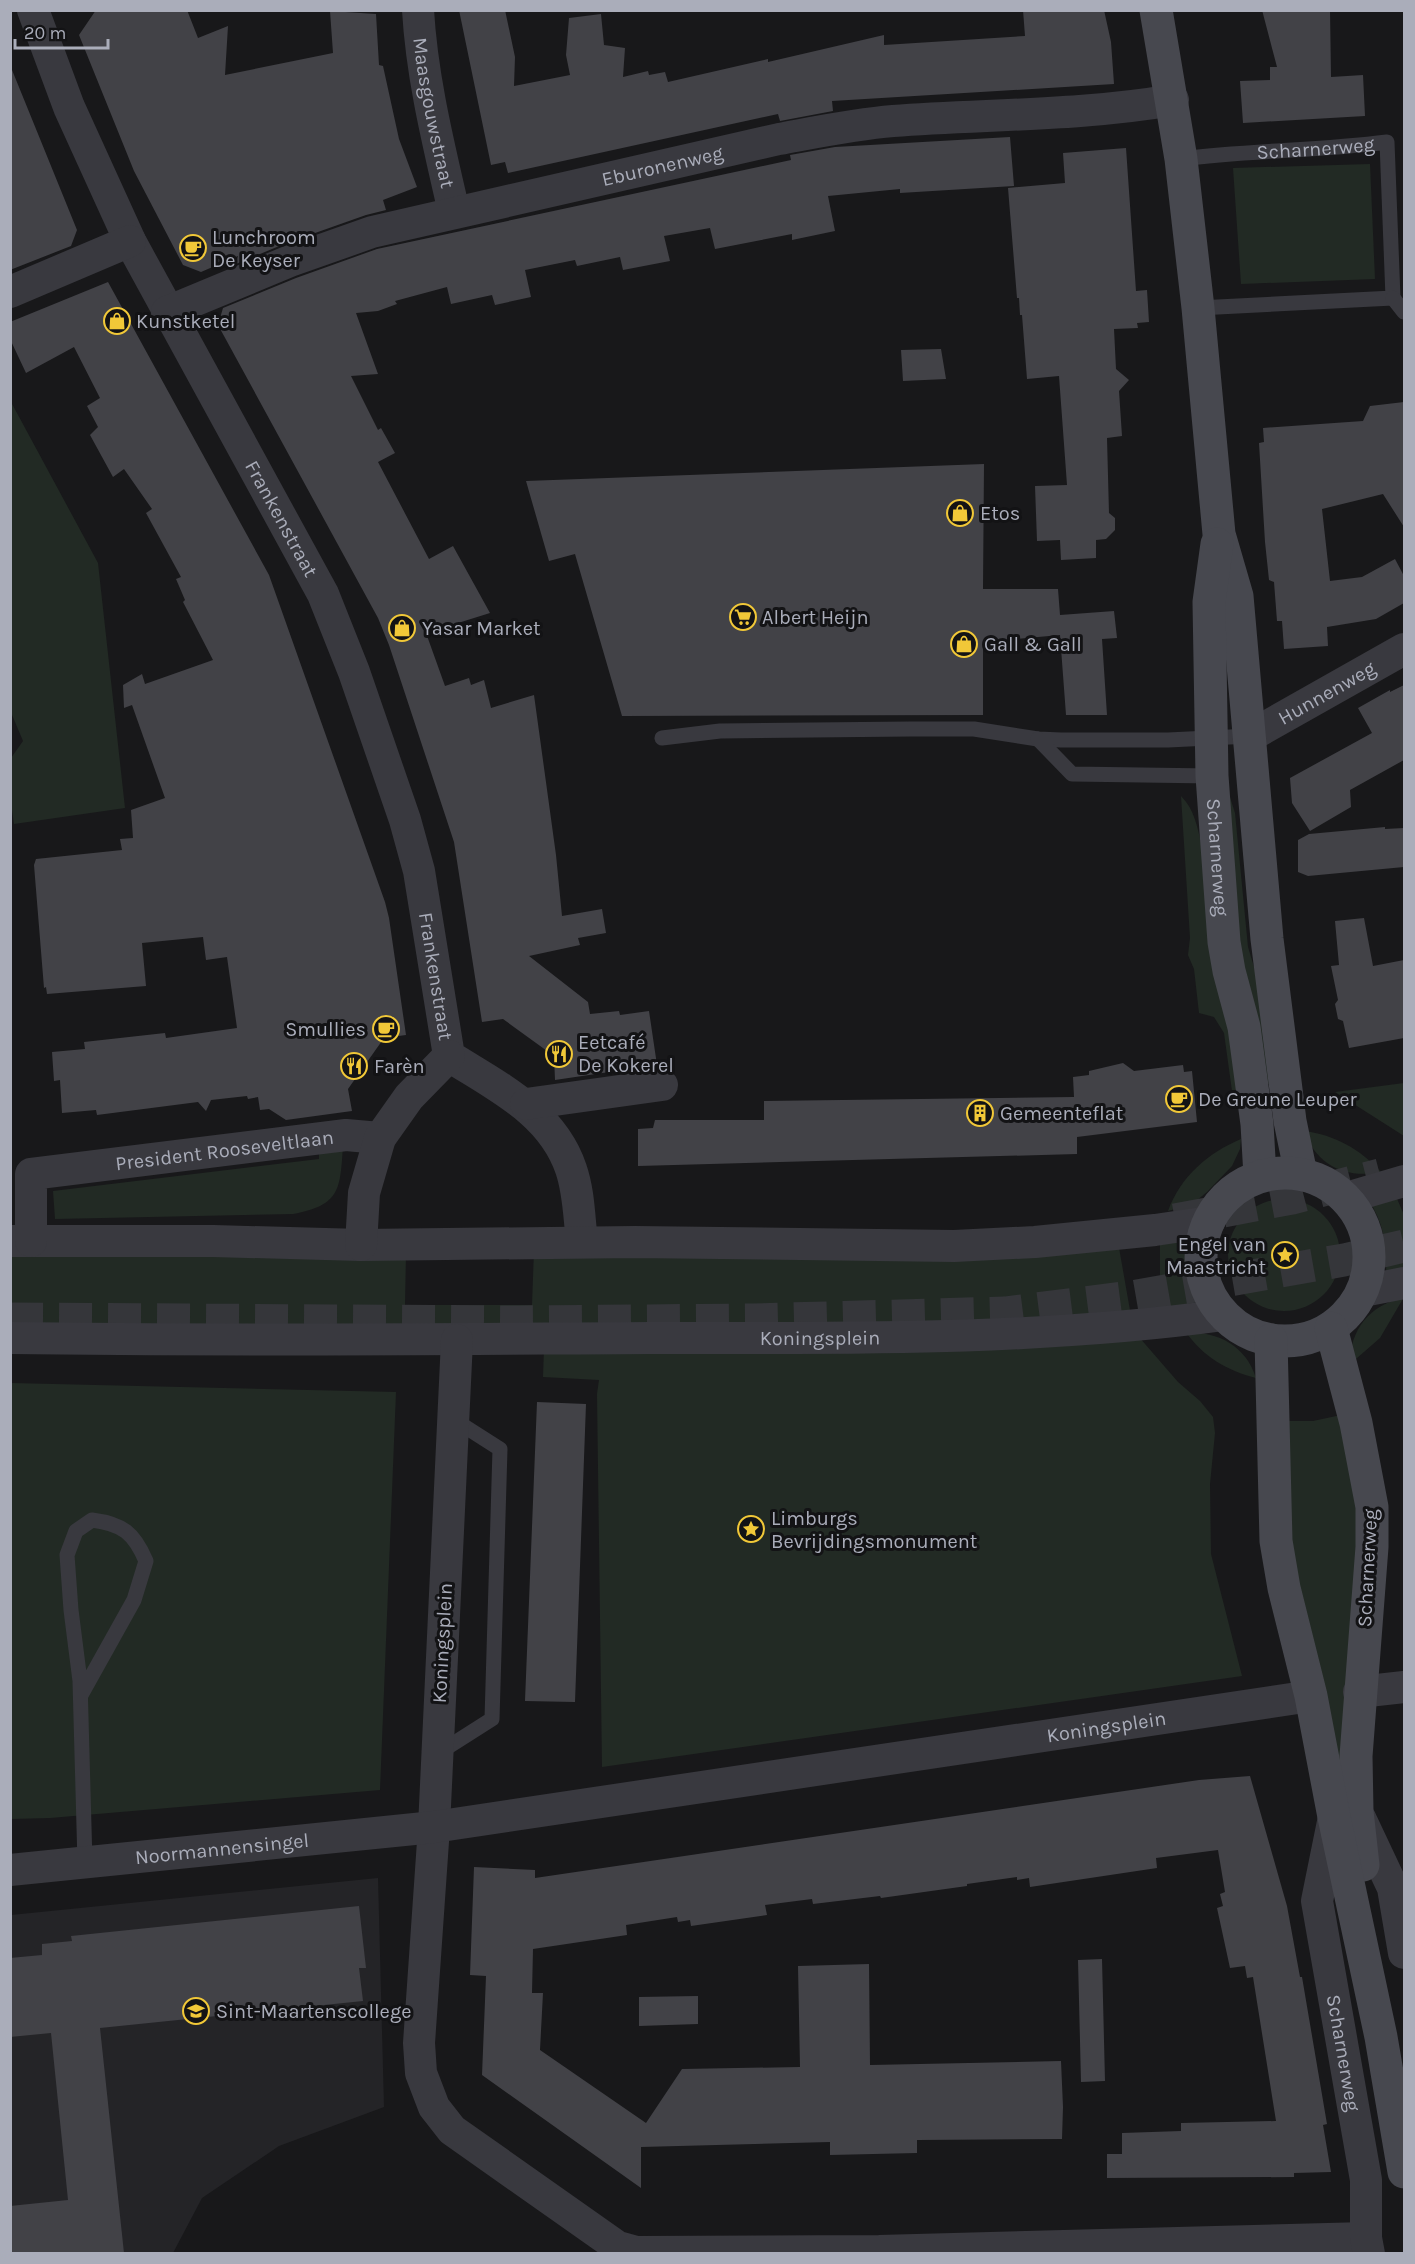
<svg xmlns="http://www.w3.org/2000/svg" width="1415" height="2264" font-family="Karla,sans-serif">
<rect width="100%" height="100%" fill="#18181a"/>
<path fill="#242427" d="M378,1878L384,2107L279,2146L202,2198L173,2253L11,2254V1915Z"/>
<path fill="#222a24" d="M1370,164L1375,279L1241,284L1233,168Z
M11,402L98,563L125,808L14,824L10,797L11,758L23,741L10,710Z
M1228,791L1235,813L1248,947L1263,997L1275,1083L1260,1085L1239,981Z
M1181,796C1195,810 1197,827 1202,846L1242,1088L1232,1091L1224,1033L1214,1017L1199,1013L1194,969L1188,955L1190,938Z
M1404,1083V1136L1335,1092Z
M1304,1131C1335,1135 1360,1149 1381,1172C1346,1179 1317,1166 1304,1131Z
M1241,1139L1240,1149L1232,1166L1207,1192L1191,1205L1168,1211C1181,1176 1208,1153 1241,1139Z
M343,1146C340,1189 341,1205 293,1214L55,1219L53,1191L319,1159V1149Z
M1395,1194L1404,1215V1270L1386,1274C1387,1245 1384,1225 1369,1200Z
M1228 1255a56 56 0 1 1 112 0a56 56 0 1 1-112 0Z
M1185,1235C1184,1262 1185,1284 1198,1308L1171,1311L1160,1275V1238Z
M1118,1242L1131,1316L1002,1328L11,1327V1251L406,1253L405,1305H532L534,1250Z
M1404,1297L1380,1338L1349,1365C1351,1328 1369,1306 1404,1297Z
M1186,1332C1219,1332 1246,1346 1256,1378C1228,1371 1202,1356 1186,1332Z
M1139,1337L1178,1382L1200,1401L1213,1417L1215,1433L1210,1484L1211,1554L1242,1676L602,1767L597,1394L599,1380L543,1377L544,1348L888,1353Z
M11,1383L396,1392L380,1790L50,1818L11,1819Z
M1341,1415L1358,1509L1343,1804L1289,1547L1285,1421H1313Z"/>
<path fill="#424247" d="M96,10H187L198,38L228,26L225,75L333,53L330,11L376,14L379,65L383,66L399,139L417,187L383,200L386,210L366,215L284,244L236,264L238,256L201,272L183,265L134,171L79,35Z
M459,10H505L515,57L514,86L570,75L566,55L569,18L601,14L604,45L625,48L623,77L648,71L649,75L665,72L668,82L768,59V62L884,35V45L1025,36L1023,10H1104L1111,42L1114,84L832,101L833,111L780,121L778,114L508,173L505,162L491,165Z
M1262,10H1330L1331,77L1363,75L1365,116L1243,123L1240,81L1270,80V67H1277Z
M10,65L77,230L71,246L10,270Z
M1010,137L1014,186L900,193V189L828,196L835,231L792,240V234L715,249L710,228L664,236L670,261L623,270L620,257L577,266L575,260L525,270L531,297L495,305L492,295L451,304L447,287L395,301L397,304L378,311L356,313L378,374L351,376L378,430L381,428L395,453L378,462L429,559L453,546L490,613L426,633L445,686L469,678L471,685L484,680L491,708L534,695L556,855L562,916L602,909L606,933L578,938L580,945L529,956L588,1002L590,1014L619,1011L620,1015L649,1011L657,1065L555,1080L554,1056L503,1019L482,1022L454,842L389,645L378,618L218,325L223,308L296,278L377,249L791,160L790,155L835,147Z
M1126,148L1136,291L1147,290L1149,322L1137,323L1138,328L1114,329L1116,369L1129,380L1119,391L1122,436L1107,438L1109,513L1115,518V530L1106,539L1096,540V558L1061,560L1060,540L1037,541L1035,486L1067,485L1059,376L1027,379L1022,315H1020L1019,298H1017L1008,188L1065,183L1063,153Z
M108,282L269,575L385,902L389,918L406,1035L384,1038L348,1089L352,1111L286,1120L269,1109L260,1110L258,1097L248,1099L247,1096L211,1100L206,1111L198,1102L97,1115L96,1110L62,1113L60,1080L54,1081L52,1052L85,1049L84,1042L165,1033L166,1038L237,1028L227,957L206,960L203,937L142,943L146,986L47,994L46,987L44,988L34,865L36,859L122,850L120,839L133,838L131,810L165,798L132,705L124,708L123,685L142,674L145,684L213,660L183,602L185,600L176,579L181,577L146,513L152,509L124,469L113,477L90,435L98,427L87,406L100,398L74,347L26,373L10,339V322Z
M941,349L946,379L903,381L901,350Z
M1404,402V527L1383,494L1322,509L1330,581L1362,577L1395,559L1404,576V603L1376,619L1327,627L1328,646L1284,649L1282,621H1277L1274,582L1269,580L1265,542L1259,443L1264,442L1263,428L1363,421L1370,406Z
M984,464L983,589H1058L1060,615L1114,611L1117,638L1102,639L1107,715H1066L1060,635L983,642V715L622,716L575,554L549,561L526,481Z
M1404,685V760L1350,790L1351,807L1310,831L1292,803L1290,778L1372,733L1358,708L1390,690V692Z
M1385,827V829L1404,828V867L1308,876L1298,872V840L1309,834Z
M1364,918L1373,966L1404,960V1038L1349,1048L1343,1021L1338,1019L1335,1004L1338,1000L1331,966L1339,965L1335,921Z
M1123,1063L1134,1071L1183,1065L1184,1072L1192,1071L1197,1122L1077,1137V1154L638,1166V1129L653,1128L655,1120H764V1101L1074,1097L1073,1077L1089,1075V1071Z
M537,1402L586,1404L575,1702L525,1701Z
M1250,1776L1287,1906L1300,1977H1302L1327,2124L1323,2125L1331,2172L1294,2173V2177L1107,2178V2154H1122V2133L1181,2131V2123L1276,2121L1253,1977L1247,1978L1245,1966L1230,1968L1217,1908L1223,1906L1220,1894L1225,1892L1218,1850L1156,1858L1157,1868L1030,1887L1029,1878L1017,1880V1877L967,1884V1886L881,1898L880,1896L813,1904L812,1899L765,1905L767,1915L691,1926L690,1920L678,1922L677,1917L626,1925L627,1935L533,1949L532,1993H543L540,2050L646,2123L682,2069L800,2067L798,1966L869,1964L870,2065L1061,2061L1063,2107L1062,2139L917,2140V2153L830,2155V2142L641,2147V2188L482,2075L486,1976L470,1975L474,1867L535,1870V1878L1199,1780Z
M359,1906L366,1968H359L363,2001L100,2028L124,2253H10V2206L68,2200L51,2033L10,2037V1958L42,1955V1944L72,1941L71,1936Z
M1102,1959L1105,2081L1081,2082L1078,1960Z
M698,1996V2024L639,2026V1997Z"/>
<g fill="none" stroke-linecap="round" stroke-linejoin="round">
<path stroke="#35363a" stroke-width="33" stroke-dasharray="33 16" stroke-linecap="butt" d="M1175,1220L1292,1198L1380,1175
M10,1319L517,1322L752,1320L1005,1313L1131,1297L1344,1260L1404,1246"/>
<g stroke="#39393f" stroke-width="15">
<path id="s1" d="M1181,159C1250,150 1318,151 1387,142L1393,298L1198,308"/>
<path d="M1393,298L1404,312"/>
<path d="M662,738L720,731L911,729H974L1038,739L1061,740H1168L1250,736"/>
<path d="M1038,739L1072,774L1212,776"/>
<path d="M81,1695L134,1600L146,1561C134,1533 123,1524 92,1520L76,1531L67,1555L71,1610L80,1681L85,1863"/>
<path d="M437,1754L492,1719L500,1449L453,1419"/>
</g>
<g stroke="#39393f" stroke-width="32">
<path id="s2" d="M33,10L69,107L130,241L323,594L354,672L405,820L419,871L449,1056C496,1086 552,1112 571,1169C579,1192 579,1217 582,1242"/>
<path id="s3" d="M418,10C422,79 439,146 454,212"/>
<path d="M10,292L130,241"/>
<path id="s4" d="M167,312L290,261L372,232L779,139C817,132 855,124 893,121C986,114 1080,116 1173,100"/>
<path id="s5" d="M1250,736L1404,649"/>
<path d="M526,1104L662,1085"/>
<path d="M1346,1198L1404,1181"/>
<path d="M10,1241H213L361,1245L635,1242L954,1246L1035,1242L1155,1230L1209,1222"/>
<path id="s6" d="M31,1241V1174L346,1135L380,1138"/>
<path d="M361,1245L364,1193L380,1138L409,1097L449,1056"/>
<path d="M1363,1291L1404,1283"/>
<path id="s7" d="M10,1338C224,1341 438,1339 651,1338C843,1338 1034,1341 1224,1315"/>
<path d="M457,1340L434,1827L419,2043L421,2073L434,2107L452,2130L618,2247L636,2252L879,2251L1366,2238"/>
<path d="M1359,1692L1404,1687"/>
<path id="s8" d="M1334,1817L1317,1901L1366,2180V2238L1369,2254"/>
<path d="M1360,1818L1393,1888L1404,1953"/>
<path id="s9" d="M10,1870L434,1827L1311,1696"/>
</g>
<g stroke="#47484f" stroke-width="33">
<path d="M1156,10L1181,159L1198,308L1219,534L1237,596L1267,939L1290,1121L1301,1174"/>
<path id="s10" d="M1217,544L1209,602L1212,776L1224,942L1229,971L1244,1027L1257,1124L1260,1176"/>
<circle cx="1285" cy="1257" r="84"/>
<path d="M1331,1328L1356,1423L1372,1507V1547L1356,1756L1357,1811L1363,1865"/>
<path d="M1271,1340L1276,1541L1284,1588L1311,1696L1334,1817L1381,2037L1404,2172"/>
</g>
</g>
<defs>
<symbol id="cafe-ring" viewBox="-11 -11 22 22"><circle r="9.5" fill="#131315" stroke="#f1c838" stroke-width="1.5"/><path d="M-5.5-4.5H6V0H3Q3 3.5 0 3.5H-2.5Q-5.5 3.5-5.5 0ZM3-3.2v2h1.7v-2ZM-6 4.5H4V6H-6Z" fill="#f1c838"/></symbol>
<symbol id="shop-ring" viewBox="-11 -11 22 22"><circle r="9.5" fill="#131315" stroke="#f1c838" stroke-width="1.5"/><path d="M-5-2.5h2.3a2.7 3.5 0 0 1 5.4 0H5L5.5 6h-11ZM-1.5-2.5h3a1.5 2.3 0 0 0-3 0Z" fill="#f1c838"/></symbol>
<symbol id="supermarket-ring" viewBox="-11 -11 22 22"><circle r="9.5" fill="#131315" stroke="#f1c838" stroke-width="1.5"/><path d="M-6-5.5h2.5l.6 2H6L4.5 2H-2.5L-4.4-4H-6ZM-1.5 3.2a1.3 1.3 0 1 0 .1 0ZM3 3.2a1.3 1.3 0 1 0 .1 0Z" fill="#f1c838"/></symbol>
<symbol id="restaurant-ring" viewBox="-11 -11 22 22"><circle r="9.5" fill="#131315" stroke="#f1c838" stroke-width="1.5"/><path d="M-5-6h1v4h1v-4h1v4h1v-4h1v5L-1.5 .5V6h-2V.5L-5-1ZM5-6V6H3V1.5H1.5Q1.5-4 5-6Z" fill="#f1c838"/></symbol>
<symbol id="building-ring" viewBox="-11 -11 22 22"><circle r="9.5" fill="#131315" stroke="#f1c838" stroke-width="1.5"/><path d="M-4-6H4V6H1V3H-1V6H-4ZM-2.5-4.3h1.7v1.8h-1.7ZM.8-4.3h1.7v1.8H.8ZM-2.5-1h1.7V.8h-1.7ZM.8-1h1.7V.8H.8Z" fill="#f1c838"/></symbol>
<symbol id="sight-ring" viewBox="-11 -11 22 22"><circle r="9.5" fill="#131315" stroke="#f1c838" stroke-width="1.5"/><path d="M0-6L1.8-2.2L6-1.7L2.9 1.2L3.7 5.4L0 3.3L-3.7 5.4L-2.9 1.2L-6-1.7L-1.8-2.2Z" fill="#f1c838"/></symbol>
<symbol id="school-ring" viewBox="-11 -11 22 22"><circle r="9.5" fill="#131315" stroke="#f1c838" stroke-width="1.5"/><path d="M0-5L7-2L0 1L-7-2ZM-4 1L0 2.5L4 1V4Q0 6-4 4Z" fill="#f1c838"/></symbol>
</defs>
<g fill-rule="evenodd">
<use href="#cafe-ring" x="178" y="233" width="30" height="30"/>
<use href="#shop-ring" x="102" y="306" width="30" height="30"/>
<use href="#shop-ring" x="945" y="498" width="30" height="30"/>
<use href="#supermarket-ring" x="728" y="602" width="30" height="30"/>
<use href="#shop-ring" x="387" y="613" width="30" height="30"/>
<use href="#shop-ring" x="949" y="629" width="30" height="30"/>
<use href="#cafe-ring" x="371" y="1014" width="30" height="30"/>
<use href="#restaurant-ring" x="544" y="1039" width="30" height="30"/>
<use href="#restaurant-ring" x="339" y="1051" width="30" height="30"/>
<use href="#cafe-ring" x="1164" y="1084" width="30" height="30"/>
<use href="#building-ring" x="965" y="1098" width="30" height="30"/>
<use href="#sight-ring" x="1270" y="1240" width="30" height="30"/>
<use href="#sight-ring" x="736" y="1514" width="30" height="30"/>
<use href="#school-ring" x="181" y="1996" width="30" height="30"/>
</g>
<g text-anchor="middle" stroke-width="6" stroke-linejoin="round" paint-order="stroke">
<g font-size="20" fill="#aaadba" stroke="#131315">
<text dy="7" stroke="none"><textPath href="#s3" startOffset="104">Maasgouwstraat</textPath></text>
<text dy="7" stroke="none"><textPath href="#s1" startOffset="135">Scharnerweg</textPath></text>
<text dy="7" stroke="none"><textPath href="#s4" startOffset="518">Eburonenweg</textPath></text>
<text dy="7" stroke="none"><textPath href="#s2" startOffset="567">Frankenstraat</textPath></text>
<text dy="7" stroke="none"><textPath href="#s5" startOffset="88">Hunnenweg</textPath></text>
<text dy="7" stroke="none"><textPath href="#s10" startOffset="314">Scharnerweg</textPath></text>
<text dy="7" stroke="none"><textPath href="#s2" startOffset="1053">Frankenstraat</textPath></text>
<text dy="7" stroke="none"><textPath href="#s6" startOffset="262">President Rooseveltlaan</textPath></text>
<text dy="7" stroke="none"><textPath href="#s7" startOffset="810">Koningsplein</textPath></text>
<text transform="translate(1367 1568) rotate(-87)" y="7">Scharnerweg</text>
<text transform="translate(442 1643) rotate(-87)" y="7">Koningsplein</text>
<text dy="7" stroke="none"><textPath href="#s9" startOffset="1106">Koningsplein</textPath></text>
<text dy="7" stroke="none"><textPath href="#s9" startOffset="213">Noormannensingel</textPath></text>
<text dy="7" stroke="none"><textPath href="#s8" startOffset="240">Scharnerweg</textPath></text>
</g>
<g font-size="20" fill="#aaadba" stroke="#131315" text-anchor="start">
<text x="212" y="244">Lunchroom<tspan x="212" dy="23">De Keyser</tspan></text>
<text x="136" y="328">Kunstketel</text>
<text x="980" y="520">Etos</text>
<text x="762" y="624">Albert Heijn</text>
<text x="422" y="635">Yasar Market</text>
<text x="984" y="651">Gall &amp; Gall</text>
<text x="366" y="1036" text-anchor="end">Smullies</text>
<text x="578" y="1049">Eetcafé<tspan x="578" dy="23">De Kokerel</tspan></text>
<text x="374" y="1073">Farèn</text>
<text x="1198" y="1106">De Greune Leuper</text>
<text x="1000" y="1120">Gemeenteflat</text>
<text x="1266" y="1251" text-anchor="end">Engel van<tspan x="1266" dy="23">Maastricht</tspan></text>
<text x="771" y="1525">Limburgs<tspan x="771" dy="23">Bevrijdingsmonument</tspan></text>
<text x="216" y="2018">Sint-Maartenscollege</text>
</g>
</g>
<rect width="1415" height="2264" fill="none" stroke="#aaadba" stroke-width="24"/>
<path d="M15 39v9h93v-9" fill="none" stroke="#aaadba" stroke-width="3"/>
<text x="24" y="39" font-size="18" fill="#aaadba" stroke="#131315" stroke-width="4.5" paint-order="stroke">20 m</text>
</svg>
